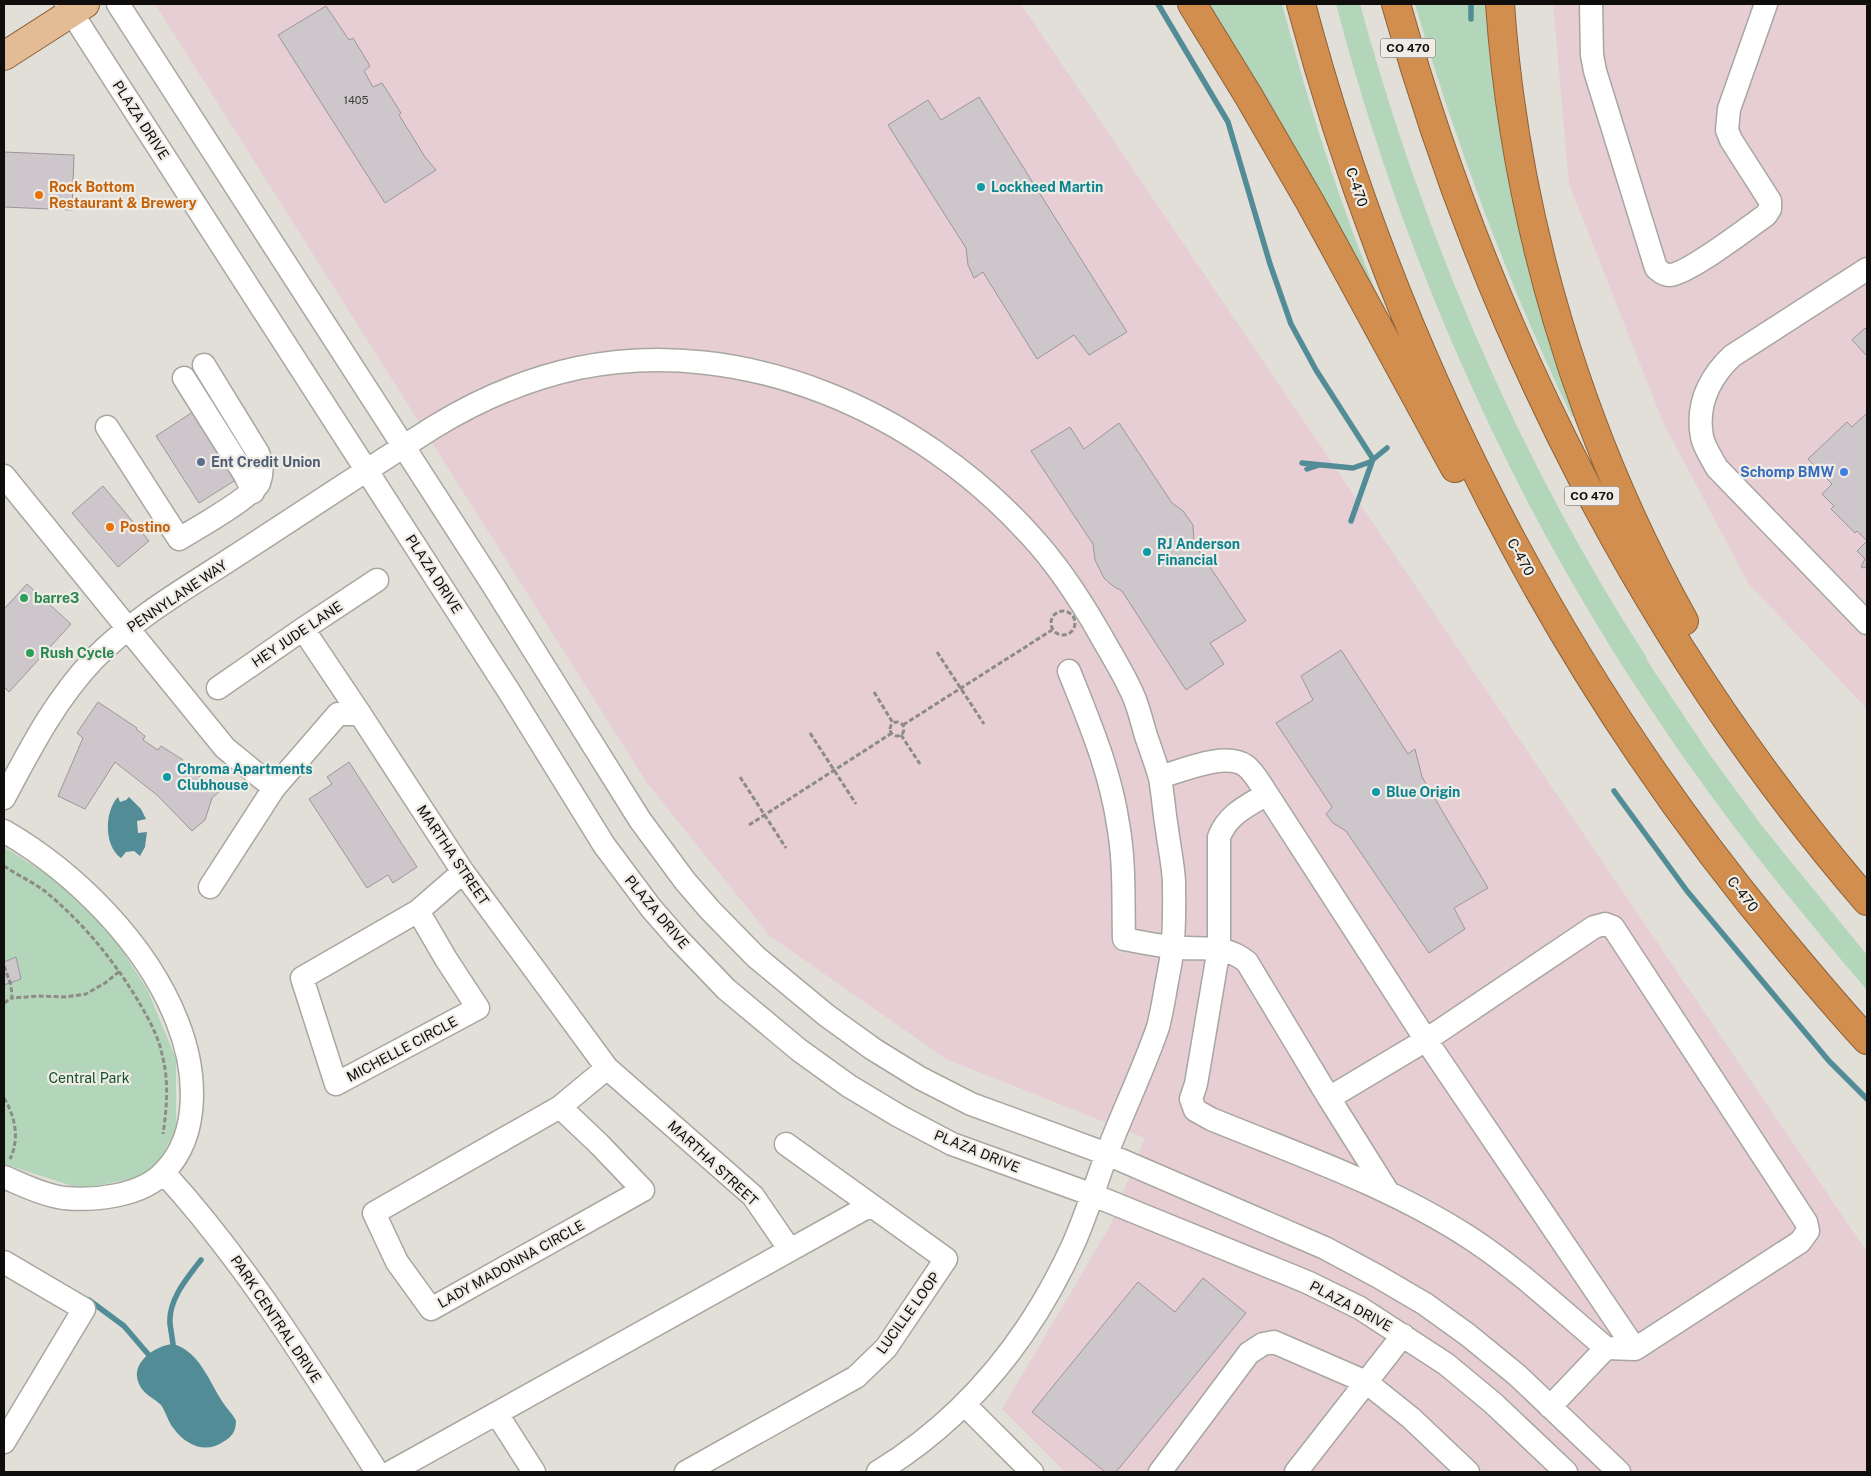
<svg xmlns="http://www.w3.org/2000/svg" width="1871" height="1476" font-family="'Public Sans',sans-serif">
<rect width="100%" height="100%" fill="#e1dfd8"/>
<path fill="#e7ced5" d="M155,4H1021L1867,1252V1472H1065L1002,1409L1110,1226L1145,1138L946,1059L770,936L647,783Z
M1553,4H1867V709L1748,583L1663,422L1569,184Z"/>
<path fill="#b3d5ba" d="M1208,4H1282C1308,103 1339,202 1378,297L1273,110Z
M1336,4H1360C1423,234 1517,457 1647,658L1646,659L1710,755L1762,826L1867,955V990C1790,901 1717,809 1652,711C1508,497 1401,253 1336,4Z
M1415,4H1486C1491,65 1498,128 1511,188C1527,265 1553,340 1576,415L1572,417C1508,283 1457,147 1415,4Z
M4,847L59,882L91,911L113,936L148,991L176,1059V1128L153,1174L82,1189L4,1164Z"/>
<path fill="#528d97" d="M118,797L120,802L126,800L129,797L141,809L146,819L137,821L138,833L147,832L145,847L140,856L134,851L126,852L121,858C104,846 104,812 118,797Z
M173,1344C200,1351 210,1384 224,1404C228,1410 233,1414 236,1421C236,1431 232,1437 223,1442C205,1454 186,1445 174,1429C168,1422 166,1412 161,1405C154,1398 143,1394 139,1384C129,1363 156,1345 173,1344Z"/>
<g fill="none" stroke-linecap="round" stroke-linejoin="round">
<path stroke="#528d97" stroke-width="5.5" d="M1158,4L1228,122L1270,264L1291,324L1316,370L1373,459L1351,521
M1471,4V19
M1302,463L1353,468L1370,462L1387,448
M1307,469L1319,465
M1614,791L1687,891L1829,1061L1867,1099
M89,1300L124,1326L148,1354
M173,1344C172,1337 171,1331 170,1324C168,1300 187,1278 201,1260"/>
</g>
<path fill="#cdc7cc" stroke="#9b969a" d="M326,6L349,40L353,38L370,66L364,71L373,87L382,83L401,113L399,115L425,157L436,170L385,203L278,35Z
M979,97L1127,332L1089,355L1074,335L1037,359L983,272L974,278L968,265L966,248L888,125L928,100L941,120Z
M4,152L74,155L72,210L4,207Z
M1865,328L1867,330V356L1852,340Z
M196,410L239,478L199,503L156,436Z
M1867,413V541L1857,531L1855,533L1831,509L1834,506L1822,494L1832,484L1808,459L1847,422L1852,427Z
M1119,423L1172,503L1183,511L1193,525L1194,543L1246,621L1210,643L1224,664L1186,690L1122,591L1113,586L1104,578L1095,560L1093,544L1031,451L1070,427L1084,449Z
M103,486L149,541L118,567L72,513Z
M1867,541V566L1864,568L1861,567L1865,559L1857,551Z
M27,584L71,624L9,692L4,687V609Z
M1341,650L1408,754L1415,749L1422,777L1488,888L1454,908L1465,929L1429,953L1346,831L1333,823L1326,814L1332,807L1276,723L1313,700L1301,676Z
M98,702L137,728L136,729L145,736L143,740L158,750L161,746L183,760L180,764L221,790L212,798L205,820L192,831L157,795L115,762L85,809L58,796L83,738L77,733Z
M349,762L417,867L393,883L388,875L367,888L309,799L332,784L327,777Z
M16,957L21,979L4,985V962Z
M1203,1278L1246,1313L1116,1472H1105L1032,1412L1138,1282L1175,1312Z"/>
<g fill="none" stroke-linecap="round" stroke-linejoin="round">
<defs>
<path id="minor" d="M66,4L510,693L604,845L651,908L678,939L726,989L799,1050L849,1086L899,1116L952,1144L1093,1195L1307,1282L1360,1308L1446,1364L1493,1403L1566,1472
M118,4L493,585L640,820L685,881L710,910L756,957L826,1015L873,1049L920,1078L971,1104L1107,1154L1325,1248L1379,1277L1425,1304L1468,1335L1517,1375L1619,1472
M1591,4L1592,55L1595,71L1656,268C1660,271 1663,275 1669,275C1687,275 1749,227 1766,215L1770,209V201L1731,140L1727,130L1729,109L1766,4
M1867,269L1732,356C1709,378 1696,404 1702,437C1704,447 1712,459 1717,468L1867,623
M184,378L245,475L253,492
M107,427L179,539C196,529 252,497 259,483C263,473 262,463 258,453L204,365
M4,476L225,748L274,788L338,714H360L463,872L607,1068L753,1196L790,1250
M303,629L360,714
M1069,671C1089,721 1110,770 1118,824C1125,862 1123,901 1124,939C1140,942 1155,945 1171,947C1199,951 1223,942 1247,962L1329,1098
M218,688L303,629L377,580
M1160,777C1181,771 1226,751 1246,766C1254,772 1261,785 1267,794
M4,798C30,749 55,700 94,659C135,617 188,587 237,555C303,512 368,469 434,427C478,400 527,379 578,368C744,334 919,412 1030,535C1058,565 1080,599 1100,634C1111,654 1124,674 1133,695C1139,708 1142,723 1146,736C1151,750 1156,764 1160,778C1163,794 1164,812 1167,829C1169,846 1173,864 1174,881C1174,903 1175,928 1172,950C1171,965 1167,979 1165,993C1163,1004 1161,1016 1158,1027C1143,1071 1122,1113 1106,1156C1095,1186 1086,1216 1073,1245C1030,1339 966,1418 878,1472
M4,831C75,872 147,944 177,1021C196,1068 202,1133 164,1172C142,1196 95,1201 64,1198C43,1195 23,1185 4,1177
M210,887L274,788
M418,911L446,959L478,1008L336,1084L302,978L418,911L463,872
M560,1107L599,1144L643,1190L431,1309L397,1262L374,1213L560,1107L607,1068
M164,1173C247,1264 311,1369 377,1472
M1388,1192L1329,1098L1426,1040L1635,1349
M4,1262L84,1309L4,1442
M965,1405L1032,1472
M1550,1407L1606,1348C1562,1311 1519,1270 1470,1238C1390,1186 1299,1155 1211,1119L1195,1110L1191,1099L1196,1084L1219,948V837C1228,814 1247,806 1267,794L1426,1040L1594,927L1605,924L1613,927L1806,1222L1808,1231L1800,1242L1635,1349L1606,1348
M497,1414L534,1472
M391,1472L871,1205
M686,1472L856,1377L886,1348L946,1259L786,1144
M1160,1472L1249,1353L1263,1344L1274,1342L1366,1382L1411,1418L1468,1472
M1296,1472L1403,1335"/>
<path id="major" d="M4,56L85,4"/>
<path id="highway" d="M1192,4L1248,95L1310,202L1455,468
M1301,4C1393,350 1557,675 1789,950C1814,980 1840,1011 1867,1040
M1396,4C1488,331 1644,642 1867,901
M1500,4C1515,219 1579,433 1684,621"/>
</defs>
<use href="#minor" stroke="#a8a69f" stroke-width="25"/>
<use href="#major" stroke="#8d6137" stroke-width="30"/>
<use href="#highway" stroke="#8d6137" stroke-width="30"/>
<path stroke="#8c8b86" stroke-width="3" stroke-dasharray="5 2.5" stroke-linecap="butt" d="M1051 623a12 12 0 1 1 24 0a12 12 0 1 1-24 0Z
M937,652L984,724
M874,692L893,723
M890 729a7 7 0 1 1 14 0a7 7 0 1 1-14 0Z
M903,725L1052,630
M810,733L856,804
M901,735L920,764
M740,777L786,848
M749,825L892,733
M4,866C17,875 33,882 46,892C83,923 112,958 137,999C147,1016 158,1035 162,1054C169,1081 167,1107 163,1134
M4,966L11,985L12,998L39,996L65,997L86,994L105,983L120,971
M4,1003L12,998
M4,1098C15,1116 20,1139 10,1159"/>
<use href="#minor" stroke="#fff" stroke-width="22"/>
<use href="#major" stroke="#e3bb95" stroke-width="28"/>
<use href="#highway" stroke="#d18e4e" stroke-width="28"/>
</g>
<g fill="#0f9aa8" stroke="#efece6" stroke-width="2">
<circle cx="981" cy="187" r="5"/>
<circle cx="1147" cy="552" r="5"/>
<circle cx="167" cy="777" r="5"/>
<circle cx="1376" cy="792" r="5"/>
</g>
<g fill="#e8710a" stroke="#efece6" stroke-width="2">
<circle cx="39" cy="195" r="5"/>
<circle cx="110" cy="527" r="5"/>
</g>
<circle fill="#5c6f8a" stroke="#efece6" stroke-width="2" cx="201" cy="462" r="5"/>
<circle fill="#3f7fe0" stroke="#efece6" stroke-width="2" cx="1844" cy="472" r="5"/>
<g fill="#2e9e5b" stroke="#efece6" stroke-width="2">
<circle cx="24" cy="598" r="5"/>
<circle cx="30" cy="653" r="5"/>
</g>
<g text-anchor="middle" stroke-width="4.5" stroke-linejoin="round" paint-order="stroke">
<g font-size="11" fill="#3e3c3c">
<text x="356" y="104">1405</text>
</g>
<g fill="#efece6" stroke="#52514d" stroke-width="1">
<rect x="1380.5" y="38.5" width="55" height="19" rx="4"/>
<rect x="1564.5" y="486.5" width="55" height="19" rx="4"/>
</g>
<g font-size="12" font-weight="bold" fill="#0f0e0c">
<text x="1408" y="52">CO 470</text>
<text x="1592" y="500">CO 470</text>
</g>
<g font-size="14" fill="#0f0e0c" stroke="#efece6">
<text transform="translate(141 120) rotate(57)" y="5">PLAZA DRIVE</text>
<text transform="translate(1357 187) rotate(71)" y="5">C-470</text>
<text transform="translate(1521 557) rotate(61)" y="5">C-470</text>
<text transform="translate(434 574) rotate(57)" y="5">PLAZA DRIVE</text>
<text transform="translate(177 596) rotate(-34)" y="5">PENNYLANE WAY</text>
<text transform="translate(297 634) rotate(-34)" y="5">HEY JUDE LANE</text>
<text transform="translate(453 855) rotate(56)" y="5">MARTHA STREET</text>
<text transform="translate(1743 894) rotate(52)" y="5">C-470</text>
<text transform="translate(657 912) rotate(50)" y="5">PLAZA DRIVE</text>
<text transform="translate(402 1049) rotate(-28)" y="5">MICHELLE CIRCLE</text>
<text transform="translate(977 1151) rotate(22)" y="5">PLAZA DRIVE</text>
<text transform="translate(713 1163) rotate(43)" y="5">MARTHA STREET</text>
<text transform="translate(511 1264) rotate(-29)" y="5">LADY MADONNA CIRCLE</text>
<text transform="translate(1351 1306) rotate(28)" y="5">PLAZA DRIVE</text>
<text transform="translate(908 1313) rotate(-54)" y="5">LUCILLE LOOP</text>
<text transform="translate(276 1319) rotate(56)" y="5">PARK CENTRAL DRIVE</text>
</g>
<g font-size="14" font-weight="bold" fill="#c56008" stroke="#efece6" text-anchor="start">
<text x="49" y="192">Rock Bottom<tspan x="49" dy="16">Restaurant &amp; Brewery</tspan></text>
<text x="120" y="532">Postino</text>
</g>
<g font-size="14" font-weight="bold" fill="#0d838f" stroke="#efece6" text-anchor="start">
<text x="991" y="192">Lockheed Martin</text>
<text x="1157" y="549">RJ Anderson<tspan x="1157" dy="16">Financial</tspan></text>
<text x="177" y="774">Chroma Apartments<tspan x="177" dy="16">Clubhouse</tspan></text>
<text x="1386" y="797">Blue Origin</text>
</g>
<g font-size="14" font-weight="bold" fill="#4e5e75" stroke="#efece6" text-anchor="start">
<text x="211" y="467">Ent Credit Union</text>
</g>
<g font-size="14" font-weight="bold" fill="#366cbe" stroke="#efece6" text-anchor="end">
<text x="1834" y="477">Schomp BMW</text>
</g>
<g font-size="14" font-weight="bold" fill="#27864d" stroke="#efece6" text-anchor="start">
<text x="34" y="603">barre3</text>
<text x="40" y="658">Rush Cycle</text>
</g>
<g font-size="14" fill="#115229" stroke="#efece6">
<text x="89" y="1083">Central Park</text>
</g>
</g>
<rect width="1871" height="1476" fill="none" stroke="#0f0e0c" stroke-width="10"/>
</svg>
